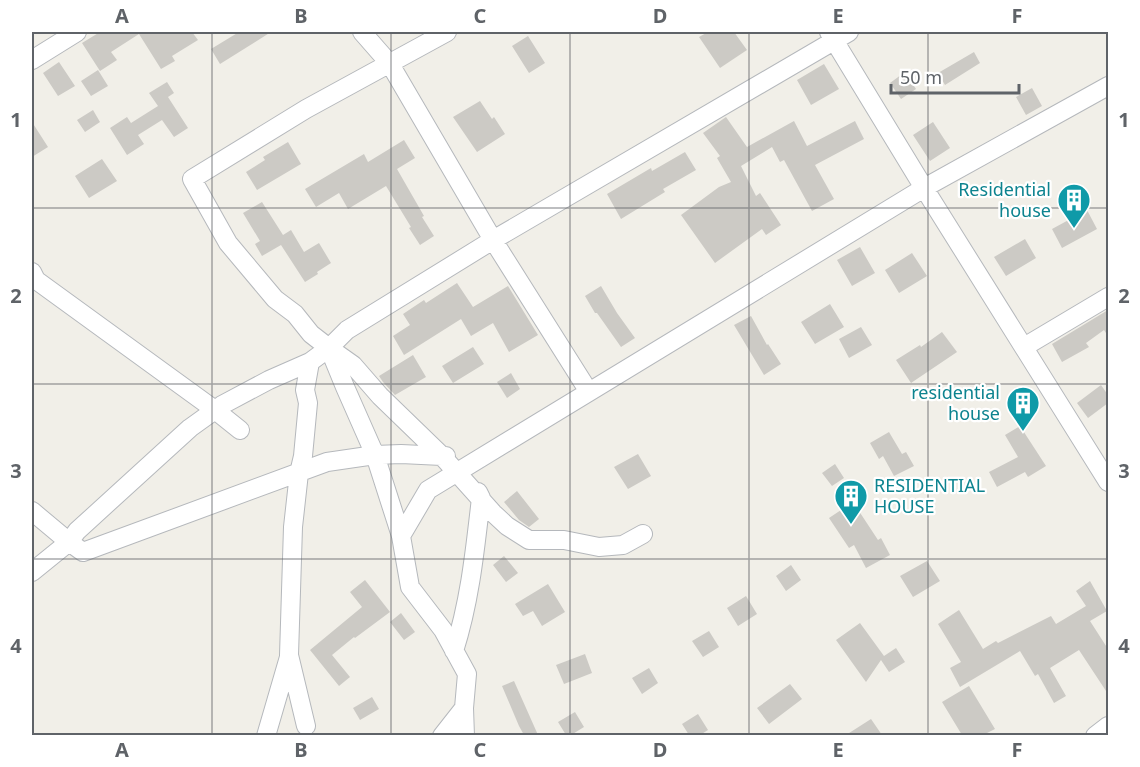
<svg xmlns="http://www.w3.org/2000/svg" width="1140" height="767" font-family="'Noto Sans',sans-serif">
<rect width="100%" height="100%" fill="#f1efe8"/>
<path fill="#cccac5" d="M100,32H192L198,40L172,56L175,61L161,69L139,34L111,52L117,60L100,71L82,43Z
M239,32H271L220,64L211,49Z
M708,32H734L747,50L720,68L699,37Z
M528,36L545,63L529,73L512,46Z
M974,52L980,63L945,85L938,73Z
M59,62L75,86L58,96L43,73Z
M824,64L839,89L811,105L797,80Z
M98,70L108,86L91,96L81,81Z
M905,72L916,89L901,99L890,83Z
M167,82L174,93L168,97L188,128L174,137L162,120L138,135L144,144L127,155L110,128L127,117L131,123L158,106L149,93Z
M1032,88L1042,106L1026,115L1016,97Z
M480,101L492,119L494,117L505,134L477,152L453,117Z
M93,110L100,122L85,132L77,120Z
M726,117L747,147L794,121L807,146L855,121L864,139L815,165L834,199L812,211L784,160L780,162L772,147L741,166L756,196L760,193L781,225L766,235L762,229L715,263L681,215L719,187L731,182L717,158L720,156L703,133Z
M32,122L48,147L32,157Z
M933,122L950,148L930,161L913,135Z
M404,140L415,158L397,169L424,216L422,217L434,236L420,245L409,228L411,227L386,186L348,209L339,193L316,207L305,189L364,154L368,162Z
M288,142L301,164L257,190L246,172L265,160L263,157Z
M685,152L696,170L663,189L665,192L621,219L607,194L651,168L652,171Z
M102,159L117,181L89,198L75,176Z
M262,202L283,235L291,230L304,252L319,243L331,263L317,272L318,274L305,282L281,245L262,256L255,244L260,241L243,213Z
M1087,210L1097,229L1062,248L1052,229Z
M1025,239L1036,258L1006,276L994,257Z
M860,247L875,273L852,286L837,260Z
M912,253L927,276L899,293L885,270Z
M457,283L473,307L508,286L538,335L509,352L493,323L471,336L461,319L404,355L393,336L410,325L403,314L424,300L426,303Z
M601,286L617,313L635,338L621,347L597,313H595L585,296Z
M830,304L844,327L815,344L801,322Z
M1108,310V336L1104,330L1086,343L1089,347L1062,362L1052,344Z
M751,316L767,345L768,344L781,364L764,375L734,325Z
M861,327L872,345L849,358L839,339Z
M942,332L957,352L911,383L896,360L920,345L921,347Z
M473,347L484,364L453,383L442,366Z
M413,355L426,377L395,395L383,382L379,376Z
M511,373L520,389L507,398L497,382Z
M1101,385L1108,395V403L1088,418L1077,403Z
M1020,426L1046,466L1028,477L1025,472L997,487L989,472L1018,457L1005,435Z
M889,432L902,454L906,452L914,466L894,476L883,456L879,459L870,443Z
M638,454L651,476L628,489L614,467Z
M835,464L844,478L832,486L822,473Z
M517,491L539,519L529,527L519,520L504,502Z
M853,502L878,540L881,538L890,555L866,568L854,545L849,548L829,518Z
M504,556L518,573L506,582L493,565Z
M927,561L940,581L913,597L900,576Z
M791,565L801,580L786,591L776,576Z
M365,580L390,612L355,638L354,637L332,655L350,677L339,686L310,650L362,607L350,592Z
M1090,581L1107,611L1090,621L1108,649V694L1079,650L1050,668L1066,696L1054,703L1038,674L1035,676L1020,651L960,687L950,668L961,662L938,624L959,610L983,649L996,641L998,643L1051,616L1056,624L1086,606L1076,591Z
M548,584L565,612L542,626L533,611L523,616L515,604Z
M746,596L757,614L738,626L727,608Z
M401,613L415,632L404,640L390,622Z
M860,623L884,656L896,648L905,662L889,672L881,660L866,682L836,640Z
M709,631L719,647L703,657L692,641Z
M585,654L592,673L564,684L556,665Z
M649,668L658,683L642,694L632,678Z
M514,681L538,735H524L519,726L502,686Z
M790,684L802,699L769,724L757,708Z
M969,686L995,729L983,735H962L942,702Z
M372,697L379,709L360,720L353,708Z
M575,712L584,727L571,735H566L558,722Z
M698,714L708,730L700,735H689L682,724Z
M871,719L882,735H846Z"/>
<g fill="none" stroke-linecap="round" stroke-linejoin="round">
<defs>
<path id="street" d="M362,32L390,64L493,240L589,392
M447,32L306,109L192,179L228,243L275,299L295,314L311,334L329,348L345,387L375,455L401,536L410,587L443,630L467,674L464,708L465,736
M829,32L924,188L1108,482
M32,60L77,32
M32,272L36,280L215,410L240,430
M1024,347L1108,297
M329,348L353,365L380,396L442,456H446
M32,511L69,542L83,552L327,462L375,455L401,454L442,456L493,513L507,526L529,540H564L599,547L623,545L643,534
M401,536L428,490L924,188L1108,86
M32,572L69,542L77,531L190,428L222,405L269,380L310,362L329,348L347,330L493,240L849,32
M454,651C470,601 475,550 481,498L478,492
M306,726L289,655L293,527L299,473L303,456L308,403L305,390L310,362
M266,736L289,657
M442,736L464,708
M1095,736L1108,726"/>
</defs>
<use href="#street" stroke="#b5b8bc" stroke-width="20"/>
<use href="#street" stroke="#fff" stroke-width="18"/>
</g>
<path fill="none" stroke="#5f6368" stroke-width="1.5" stroke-opacity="0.55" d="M212,32V736M391,32V736M570,32V736M749,32V736M928,32V736M32,208H1108M32,384H1108M32,559H1108"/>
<defs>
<symbol id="building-pin" viewBox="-11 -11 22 30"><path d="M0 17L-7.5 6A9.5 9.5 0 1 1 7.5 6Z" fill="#0f9aa8" stroke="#fff"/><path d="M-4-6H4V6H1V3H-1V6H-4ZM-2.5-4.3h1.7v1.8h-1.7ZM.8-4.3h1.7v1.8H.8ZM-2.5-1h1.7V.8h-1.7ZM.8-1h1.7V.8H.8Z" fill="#fff"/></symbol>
</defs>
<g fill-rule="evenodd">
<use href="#building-pin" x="1055" y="181" width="38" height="52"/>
<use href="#building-pin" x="1004" y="384" width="38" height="52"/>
<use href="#building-pin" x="832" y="477" width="38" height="52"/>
</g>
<g text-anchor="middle" stroke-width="4.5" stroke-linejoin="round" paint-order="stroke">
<g font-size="18" fill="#0d838f" stroke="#fff" text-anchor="end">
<text x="1051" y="196">Residential<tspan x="1051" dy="21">house</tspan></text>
<text x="1000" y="399">residential<tspan x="1000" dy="21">house</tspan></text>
<text x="874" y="492" text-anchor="start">RESIDENTIAL<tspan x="874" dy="21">HOUSE</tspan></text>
</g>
</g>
<rect width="1140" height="767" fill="none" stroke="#ffffff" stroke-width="66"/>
<path d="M891 84v9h128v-9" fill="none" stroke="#5f6368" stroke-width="3"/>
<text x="900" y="84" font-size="18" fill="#5f6368" stroke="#ffffff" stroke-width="4.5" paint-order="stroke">50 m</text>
<rect x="33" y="33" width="1074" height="701" fill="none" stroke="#5f6368" stroke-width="2"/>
<g font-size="20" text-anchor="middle" font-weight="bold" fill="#5f6368">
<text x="122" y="23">A</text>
<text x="301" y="23">B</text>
<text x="480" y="23">C</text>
<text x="660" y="23">D</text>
<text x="838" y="23">E</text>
<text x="1017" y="23">F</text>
<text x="16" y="127">1</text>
<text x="1124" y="127">1</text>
<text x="16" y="303">2</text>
<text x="1124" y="303">2</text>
<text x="16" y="478">3</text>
<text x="1124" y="478">3</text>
<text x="16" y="653">4</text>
<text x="1124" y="653">4</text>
<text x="122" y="757">A</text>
<text x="301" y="757">B</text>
<text x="480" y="757">C</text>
<text x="660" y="757">D</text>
<text x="838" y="757">E</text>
<text x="1017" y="757">F</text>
</g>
</svg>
